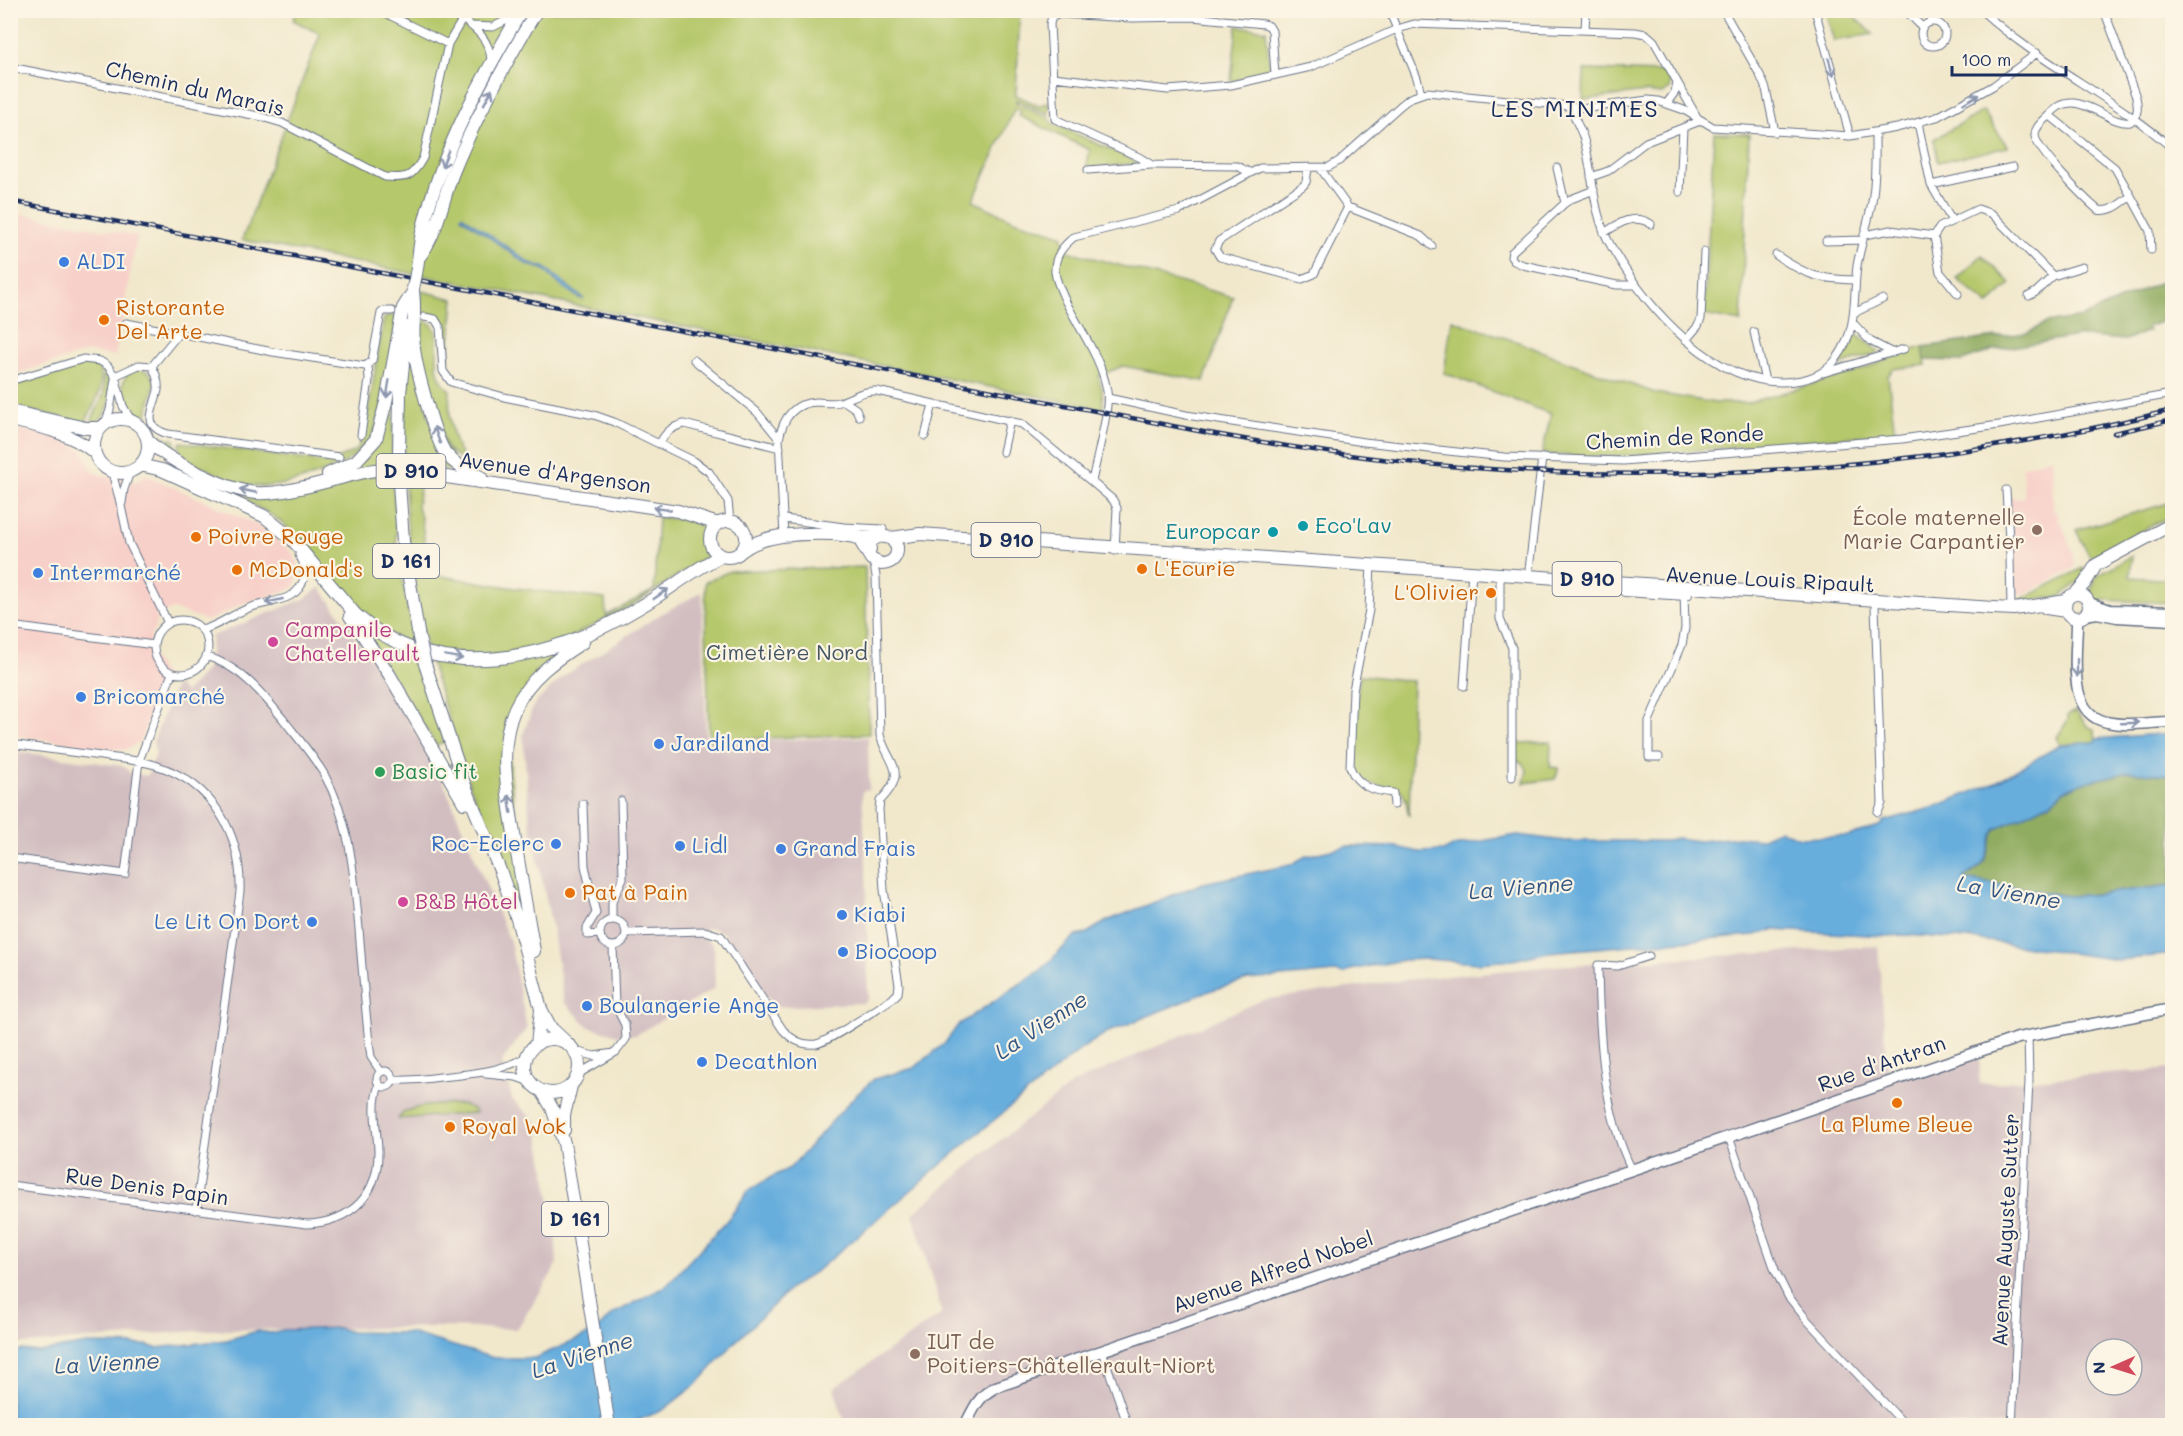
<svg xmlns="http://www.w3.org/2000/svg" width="2183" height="1436" font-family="Mali,sans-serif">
<rect width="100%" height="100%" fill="#fcf5e5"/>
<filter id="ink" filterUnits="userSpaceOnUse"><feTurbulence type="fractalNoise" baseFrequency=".0167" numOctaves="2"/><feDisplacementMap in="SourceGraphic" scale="12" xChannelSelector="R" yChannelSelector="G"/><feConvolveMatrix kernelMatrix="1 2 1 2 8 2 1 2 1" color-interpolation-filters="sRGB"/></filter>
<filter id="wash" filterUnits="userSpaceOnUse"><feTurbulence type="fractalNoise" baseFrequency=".008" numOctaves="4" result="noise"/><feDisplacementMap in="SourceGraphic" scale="24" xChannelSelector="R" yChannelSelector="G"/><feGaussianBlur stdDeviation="1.35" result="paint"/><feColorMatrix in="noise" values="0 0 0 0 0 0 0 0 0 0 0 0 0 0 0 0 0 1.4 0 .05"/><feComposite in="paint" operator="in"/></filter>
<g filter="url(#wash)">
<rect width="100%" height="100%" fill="#f1e8cc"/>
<path fill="#f7d0c9" d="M11,212L137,236L115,356L87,352L11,375Z
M18,429L53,436L82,450L93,472L103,476L136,482L146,475L258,525L293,553L299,567L294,588L240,605L208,621L173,609L157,615L155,629L151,634L149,652L164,676L140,742L124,750L11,735L10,460Z
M2052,457L2053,511L2057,514L2059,522H2061L2073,552L2075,567L2023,595L2016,591L2009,498H2024L2022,467Z"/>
<path fill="#d2bec1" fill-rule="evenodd" d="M320,587L382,675L444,784L510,942L527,1028L502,1061L512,1099L537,1123L555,1228L557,1265L517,1329L441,1327L209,1330L11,1345V751L123,766L131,773L147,776L156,753L153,742L176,684L185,693L208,668L212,636L304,599Z
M702,592L706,742L868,737L869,789L862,791L866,866L868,998L865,1003L774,1007L730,941L723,933L716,929L706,928V939L714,946L715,988L636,1035H618L589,1027L564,1002L553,932L530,823L523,734L534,704L564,676L661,614Z
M1878,946L1888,1077L1980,1057L1979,1084L2172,1069V1425L846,1426L834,1388L942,1314L913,1214L984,1153L1074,1083L1262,1000L1405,980L1554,966ZM2096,1349H2132V1385H2096Z"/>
<path fill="#b6c86c" stroke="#687c65" stroke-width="1.5" d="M297,11H1020L1016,95L1039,106L1049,102V114L1016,100V103L1049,118L1052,123L1140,163L1086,169L1090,150L1019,116L1021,111L1015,108L973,201L1014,220L1062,235L1068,251L1233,297L1204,381L1123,366L1098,376L1102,389L1103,409L242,240L320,34L293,20Z
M1825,11H1847L1873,34L1834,41Z
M1237,26L1266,30L1270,68L1267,73L1231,81Z
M1584,70L1665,72L1670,83V89L1662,94L1645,92L1583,100Z
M1983,111L2008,147L1938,162L1934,139Z
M1714,133L1749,134L1741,322L1704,315Z
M1982,255L2011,284L1988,305L1957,279Z
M422,291L454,299L448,362C438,337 459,320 419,311Z
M391,315L397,316C391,351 386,406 371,437C357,467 289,488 258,486C237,486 221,475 202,467C195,464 188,462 182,457L179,447L181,442L329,463L357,450L365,430L384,318Z
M417,319C422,320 428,321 431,324C446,337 425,371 450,390C448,410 451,452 470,464C476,468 486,469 493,471L470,469L446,447L419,361Z
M1452,320L1521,343L1568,362L1655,393L1715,403H1747L1859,371L1905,352L1923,347L1926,365L1893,369L1888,376L1895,433L1640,455L1594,457L1542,454L1551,414L1444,373Z
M411,335L429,419L461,472L423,465L404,464L405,390Z
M1854,335H1857L1878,351V353L1840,365L1839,361Z
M395,360L392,464L341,475L367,458Z
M84,364L99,367C105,392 95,401 85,423L11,406L10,386Z
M140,368L150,373L155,382C154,396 137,423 156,433C161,436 169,438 175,440L176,455C169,450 158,445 153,439C150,435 149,430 146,426C142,419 133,417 129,410C119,394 119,372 140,368Z
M105,371C116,388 111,419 90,424L104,394L103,375Z
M389,474L390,478H393L397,552L414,640L412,643C355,628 330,569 291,531C277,517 258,506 240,499L241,496C279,505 311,487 347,479C361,476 375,475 389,474Z
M405,480L421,482L417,507L421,517L429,574L515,588L605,599L606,616L654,590L658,517L686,520L703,526V543L707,556L633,605L563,641L488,657L429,650L425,644C415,589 406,535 405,480Z
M2172,502V515L2093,557H2090L2076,530Z
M2132,556L2130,577L2170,580L2172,603L2103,600L2102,604L2095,600L2091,590L2097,575Z
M865,567L869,734L709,740L705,582L730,571Z
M2083,568L2084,571L2080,581L2059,597L2017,602Z
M367,627L415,650L444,742L436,745L365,633Z
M559,648L562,653L506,723L523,906L519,907L469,783L433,670L430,655L452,660Z
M1360,675L1413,681L1409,816L1406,801L1402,791C1384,784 1365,790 1355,769L1356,704Z
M2076,711L2087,726L2095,730L2096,742L2060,745L2057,737L2068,720V715Z
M1551,742L1550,767L1559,768L1555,779L1524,783L1527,770L1523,763L1516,760V743Z
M461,1104L475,1110L476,1113L398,1119C407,1103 444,1105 461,1104Z"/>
<path fill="#90ac60" stroke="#566e5f" stroke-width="1.5" d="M2161,282L2172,300V318L2147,327L2149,331L2125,340L2078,336L1994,350L1962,361L1925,360L1923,347L2027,333L2046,323L2082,317Z
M2129,772L2172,775V885L2099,894L2068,896L1963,879C1968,874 1977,871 1982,865C1989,855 1990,837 1996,829L2050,803L2063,791L2081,783Z"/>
<path fill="#67aedd" stroke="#416e9e" stroke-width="1.5" d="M462,215L530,263L544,267L584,299L579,298L560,285L543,269L528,265L461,217Z
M2172,733V775L2129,772L2081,783L2063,791L2050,803L1996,829C1990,836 1989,853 1983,863C1978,870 1969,873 1963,879L2068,896L2099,894L2172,885V954L2119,960L1981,940L1905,935L1886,936L1773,930L1755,935L1548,952L1513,960L1478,963L1427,959L1404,960L1350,970L1344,974L1336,972L1248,980L1212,990L1106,1033L1081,1049L971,1139L819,1269L791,1288L734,1343L698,1383L663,1410L629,1424L451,1426L429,1420L382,1418L353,1426L11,1425L10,1353L22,1350L39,1352L87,1344L146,1345L156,1348L227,1340L257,1331L271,1333L283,1330L338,1328L351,1332L410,1333L494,1358H535L587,1335L602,1325L611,1315L666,1286L730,1217L748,1191L773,1176L790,1168L853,1098L874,1079L914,1068L945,1043L958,1025L1041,970L1074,937L1087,933L1107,921L1203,883L1290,865L1306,856L1347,846L1397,847L1419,852L1443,851L1453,846L1517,835L1565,841H1666L1676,838L1700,841L1739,837L1760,839L1780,830L1800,838L1848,836L1882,825L1883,821L1932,808L1996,782L2060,745L2095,742L2096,739Z"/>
</g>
<g filter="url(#ink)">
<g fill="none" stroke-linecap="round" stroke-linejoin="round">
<defs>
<path id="street" d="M379,10L448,44
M451,10C469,25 489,34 491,60
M1389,10L1417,78L1421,93
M1723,10L1760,75L1766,89L1775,132
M1815,10L1850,136
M1905,10L1923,28
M1981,10C2039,64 2113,96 2172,148
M2104,10L2136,97C2138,106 2139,116 2130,122C2115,125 2094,105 2074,103C2062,102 2056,108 2047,117C2042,122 2034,128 2035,136C2038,152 2084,198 2098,210C2111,213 2121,203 2131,196L2150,231L2151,250
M1921 34a12 12 0 1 1 24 0a12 12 0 1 1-24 0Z
M472,26L493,27L515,16
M1585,30L1586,10
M10,67L258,116L282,123L385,177C408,179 412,177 423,158L448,44L462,20
M1053,77L1168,90L1231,85L1311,67L1397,29L1414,24L1635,32L1646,34L1654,41L1697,117
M1667,103L1675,92L1677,82
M1572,107C1573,119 1581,128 1584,140C1594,175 1592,214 1611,246C1645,306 1717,392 1795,381C1811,379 1827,372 1837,358C1858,330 1853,298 1857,266C1861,242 1870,219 1873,195C1876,174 1875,153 1875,132
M2049,115L2115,168L2131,196
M1918,123L1931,185L1952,221
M1308,168L1306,182L1303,186L1219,241L1215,249L1220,257L1302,279L1314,274L1348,207L1421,236L1432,246
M1320,168L1348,207
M1557,168L1565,203
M1088,170L1151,165
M1249,172L1237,166L1152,165L1139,157L1055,119L1050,24L1052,16L1059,14L1132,18L1192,17L1264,24L1269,26L1272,31L1275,75
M1591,177L1608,171L1646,142L1700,121
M1931,185L2013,167
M1594,190L1571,199L1565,203L1512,252L1511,257L1514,261L1523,265L1617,285H1635
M1680,192L1683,128
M1604,233C1619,223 1634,213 1651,224
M1864,235L1891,230L1934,236
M1826,241L1863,240
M1776,255C1807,276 1818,279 1855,280
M1958,294L1940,272L1934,236L1940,227L1978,209L1992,214L2053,276L2082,267
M2029,296L2036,292L2053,276
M1854,313L1883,299
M424,317L435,319L440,327L443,371L451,382L504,397L594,415L614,422L694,461L709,472L728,501L730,521
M126,323L179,333
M1853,323L1870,341L1893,353
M1754,332L1765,381
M1686,340L1698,326L1701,319L1704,252
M694,360L757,412L779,439L784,536
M152,366C156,374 159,381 158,390C154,410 140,426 168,434L339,457
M1823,373L1904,349
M115,376L139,365L152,366L179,333L273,352L365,366L372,361L381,313L384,311H392
M10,381L83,359L100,361L108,366L115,376L123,406L131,420
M1108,398L1186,415L1364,442L1504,457L1623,461L1902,439L1999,425L2172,394
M844,401L856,409L859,416
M105,424L110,410L115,379
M361,435L369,380L368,366
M925,436L933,404
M779,439C783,418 794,403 816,402C825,402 832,404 840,402C853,398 862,390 877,391L1022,424L1092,482
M659,444C666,432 671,427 684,424L780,448
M1003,452L1010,420
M112,472L121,506L129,543L168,623
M2006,490L2010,556L2011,609
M122,503L124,489L130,472
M784,519L844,527L883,529
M1115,551L1117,508L1113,500L1092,482C1096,459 1110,411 1107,391C1102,359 1080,330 1066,302C1062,293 1056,282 1055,272C1054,256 1063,246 1074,237L1179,211L1260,168L1329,167L1339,161L1400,106L1410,98L1427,92L1589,108L1648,100L1658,101L1684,110L1713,127L1850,136L1897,128L1937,117L1993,86L2037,53
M1371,564L1369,610L1353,690L1350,767C1357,787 1374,791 1393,793L1394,805
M1528,578L1542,458
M1500,580V619L1512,648V777
M1875,606L1882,803L1878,812
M154 647a27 27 0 1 1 54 0a27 27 0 1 1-54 0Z
M10,626L154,645
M202,630C218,626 233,614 249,608C269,600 298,603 304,578C306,569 304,563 299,555
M206,656C241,667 261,692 283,719C297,737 312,754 324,774C351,822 354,876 359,929C362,967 365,1005 369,1043L371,1057L381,1072
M1464,686L1472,571
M10,744C41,748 71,752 101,756C119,759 138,760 155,765C213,783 242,834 240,892L196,1210
M1659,757H1649V721L1682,645L1685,628L1684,591
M583,804L585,866L596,913L587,928V935L600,934
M10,858L125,874L139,761L172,673
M600 933a13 13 0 1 1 26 0a13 13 0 1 1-26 0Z
M612,920V902L623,878L621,801
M626,933L705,931L721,936L783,1030C792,1040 802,1046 816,1044C831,1041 877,1008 892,999L898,993L899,985L884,890L879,809L880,801C910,770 888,765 880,735L876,576L873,561
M575,1051L594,1056L614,1053
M377 1079a8 8 0 1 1 16 0a8 8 0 1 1-16 0Z
M486,1074L516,1077L530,1082
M578,1074L616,1052L626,1039L625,1025L615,1005L613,946
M393,1080C409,1081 425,1079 440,1077C471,1074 500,1072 527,1057
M1729,1137L1775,1270L1788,1296L1807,1320L1906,1426
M1632,1170C1602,1111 1599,1030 1598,965L1618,966L1649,956
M10,1185L307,1224C351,1222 379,1195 378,1150C377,1127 371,1107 379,1085
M1102,1351L1128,1426
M2012,1426L2029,1081L2028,1035"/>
<path id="secondary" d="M2089,603L2110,610L2172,612
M2085,615L2097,613L2117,617L2172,620
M2077,618C2078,650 2064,713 2107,722C2127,727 2152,722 2172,722
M965,1426C973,1409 979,1395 996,1387L2018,1038L2172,1009"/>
<path id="primary" d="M420,256C438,233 443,197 454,170C477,114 506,62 537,10
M416,274C419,259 419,243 423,228C442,150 481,79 522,10
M413,292C416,312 412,329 414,348C416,368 435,440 446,454C455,465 468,472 481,477
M10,411L86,428H100
M94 446a27 27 0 1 1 54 0a27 27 0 1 1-54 0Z
M10,420C39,426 71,433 94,452
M148,441C169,461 226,490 256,493C273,495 311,486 329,481C350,476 370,468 392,469L678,511L718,524
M399,455L400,393L407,327
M140,465L162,470L264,516L291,538L356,615C440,689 554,659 640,607C668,591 692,570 721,556
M328,474L356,461L376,439L386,402L403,308L413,292
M399,483L403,541L419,638
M710 539a18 18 0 1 1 36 0a18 18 0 1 1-36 0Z
M891,538L920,534L1993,608L2014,609L2066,601
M859,539L871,559L881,564C892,564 898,557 897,547L891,538L880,536L871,541L869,554
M743,550C765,533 806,533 833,534C847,535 860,539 874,538
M1625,590L1686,594
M2065 606a12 12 0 1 1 24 0a12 12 0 1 1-24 0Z
M2075,594L2085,583L2096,565L2172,524
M2046,608L2066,611
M350,616L389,674L464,803
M425,664L465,786L501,873L517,919L541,1009L551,1028L566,1042
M534,951C527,912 520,873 514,834C508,793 497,748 515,708C529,678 556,659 583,642
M525 1066a27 27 0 1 1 54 0a27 27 0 1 1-54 0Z
M537,1044L541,1010
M542,1091L552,1108L564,1143L609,1426
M564,1130V1115L571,1086"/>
</defs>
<use href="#street" stroke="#667084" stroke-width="9"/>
<use href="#secondary" stroke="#667084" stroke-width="13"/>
<use href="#primary" stroke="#667084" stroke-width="14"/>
<use href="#street" stroke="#fff" stroke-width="7"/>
<use href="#secondary" stroke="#fff" stroke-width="10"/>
<use href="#primary" stroke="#fff" stroke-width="12"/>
<defs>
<path id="rail" d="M10,201L1209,433C1293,448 1376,460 1460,467C1696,485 1944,467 2172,410
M2114,433L2172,420"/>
</defs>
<use href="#rail" stroke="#1b2f5e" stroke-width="4.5"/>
<use href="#rail" stroke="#fcf5e5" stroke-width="2" stroke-dasharray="7" stroke-linecap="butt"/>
<defs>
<path id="primary-bridge" d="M413,289L416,274
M399,455V483
M419,638L425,664"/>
</defs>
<use href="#primary-bridge" stroke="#667084" stroke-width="14" stroke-linecap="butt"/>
<use href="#primary-bridge" stroke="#fff" stroke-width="12"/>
</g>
<defs><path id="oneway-shaft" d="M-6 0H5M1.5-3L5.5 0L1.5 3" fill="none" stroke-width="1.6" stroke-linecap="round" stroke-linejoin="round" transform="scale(1.5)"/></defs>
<g stroke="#8d97ae">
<use href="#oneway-shaft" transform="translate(1831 67) rotate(74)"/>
<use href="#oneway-shaft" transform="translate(488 97) rotate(-61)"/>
<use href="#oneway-shaft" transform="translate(1971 99) rotate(-30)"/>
<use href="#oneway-shaft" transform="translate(445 159) rotate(111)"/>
<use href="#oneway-shaft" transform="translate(388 389) rotate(99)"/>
<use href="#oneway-shaft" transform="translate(437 435) rotate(-110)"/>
<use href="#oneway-shaft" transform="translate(248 491) rotate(-169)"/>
<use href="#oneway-shaft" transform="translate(662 509) rotate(-172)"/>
<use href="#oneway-shaft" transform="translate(661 594) rotate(-34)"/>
<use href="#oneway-shaft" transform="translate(274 601) rotate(167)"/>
<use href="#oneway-shaft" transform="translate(454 657) rotate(10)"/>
<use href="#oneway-shaft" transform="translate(2077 668) rotate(90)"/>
<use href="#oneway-shaft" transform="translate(2130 723) rotate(-2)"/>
<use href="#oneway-shaft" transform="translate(510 804) rotate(-98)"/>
</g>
</g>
<g fill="#3f7fe0" stroke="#fcf5e5" stroke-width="2">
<circle cx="64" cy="262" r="6"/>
<circle cx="38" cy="573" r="6"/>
<circle cx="81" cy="697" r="6"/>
<circle cx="659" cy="744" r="6"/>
<circle cx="556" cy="844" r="6"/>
<circle cx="680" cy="846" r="6"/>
<circle cx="781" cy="849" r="6"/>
<circle cx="842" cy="915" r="6"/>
<circle cx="312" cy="922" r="6"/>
<circle cx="843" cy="952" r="6"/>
<circle cx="587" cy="1006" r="6"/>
<circle cx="702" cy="1062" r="6"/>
</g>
<g fill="#e8710a" stroke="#fcf5e5" stroke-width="2">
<circle cx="104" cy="320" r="6"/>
<circle cx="196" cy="537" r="6"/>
<circle cx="1142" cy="569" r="6"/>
<circle cx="237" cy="570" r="6"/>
<circle cx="1491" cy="593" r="6"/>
<circle cx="570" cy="893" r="6"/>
<circle cx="1897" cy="1103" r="6"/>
<circle cx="450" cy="1127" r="6"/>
</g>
<g fill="#0f9aa8" stroke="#fcf5e5" stroke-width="2">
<circle cx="1303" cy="526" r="6"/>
<circle cx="1273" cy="532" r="6"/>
</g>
<g fill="#8d6e63" stroke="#fcf5e5" stroke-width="2">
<circle cx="2037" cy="530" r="6"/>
<circle cx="915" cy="1354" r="6"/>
</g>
<g fill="#d1479c" stroke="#fcf5e5" stroke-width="2">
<circle cx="273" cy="642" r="6"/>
<circle cx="403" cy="902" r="6"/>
</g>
<circle fill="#2e9e5b" stroke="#fcf5e5" stroke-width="2" cx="380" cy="772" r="6"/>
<g text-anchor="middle" stroke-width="4.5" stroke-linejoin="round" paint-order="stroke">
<g fill="#fcf5e5" stroke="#5e6a86" stroke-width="1.5">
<rect x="376.5" y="454" width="69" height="34" rx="4.5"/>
<rect x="971.5" y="523" width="69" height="34" rx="4.5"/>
<rect x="373" y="544" width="66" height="34" rx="4.5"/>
<rect x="1552.5" y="562" width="69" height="34" rx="4.5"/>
<rect x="542" y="1202" width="66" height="34" rx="4.5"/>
</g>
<g font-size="20" font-weight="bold" fill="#1b2f5e">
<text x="411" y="478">D 910</text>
<text x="1006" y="547">D 910</text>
<text x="406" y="568">D 161</text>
<text x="1587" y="586">D 910</text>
<text x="575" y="1226">D 161</text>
</g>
<g font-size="21" fill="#1b2f5e" stroke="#fcf5e5">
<text transform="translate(195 89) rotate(13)" y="7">Chemin du Marais</text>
<text transform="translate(1675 438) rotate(-3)" y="7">Chemin de Ronde</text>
<text transform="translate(555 473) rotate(8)" y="7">Avenue d'Argenson</text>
<text transform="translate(1770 580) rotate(3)" y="7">Avenue Louis Ripault</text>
<text transform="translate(1882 1064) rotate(-19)" y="7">Rue d'Antran</text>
<text transform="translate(147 1187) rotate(8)" y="7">Rue Denis Papin</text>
<text transform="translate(2006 1230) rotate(-87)" y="7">Avenue Auguste Sutter</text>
<text transform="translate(1273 1272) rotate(-19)" y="7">Avenue Alfred Nobel</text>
</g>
<g font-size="21" fill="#366cbe" stroke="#fcf5e5" text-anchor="start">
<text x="76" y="269">ALDI</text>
<text x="50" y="580">Intermarché</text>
<text x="93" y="704">Bricomarché</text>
<text x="671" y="751">Jardiland</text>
<text x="544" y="851" text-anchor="end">Roc-Eclerc</text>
<text x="692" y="853">Lidl</text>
<text x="793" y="856">Grand Frais</text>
<text x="854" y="922">Kiabi</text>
<text x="300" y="929" text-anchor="end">Le Lit On Dort</text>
<text x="855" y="959">Biocoop</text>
<text x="599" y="1013">Boulangerie Ange</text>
<text x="714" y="1069">Decathlon</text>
</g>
<g font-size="21" fill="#c56008" stroke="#fcf5e5" text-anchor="start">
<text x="116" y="315">Ristorante<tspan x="116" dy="24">Del Arte</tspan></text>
<text x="208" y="544">Poivre Rouge</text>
<text x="1154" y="576">L'Ecurie</text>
<text x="249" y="577">McDonald's</text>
<text x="1479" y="600" text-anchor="end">L'Olivier</text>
<text x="582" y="900">Pat à Pain</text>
<text x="1897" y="1132" text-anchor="middle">La Plume Bleue</text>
<text x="462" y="1134">Royal Wok</text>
</g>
<g font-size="21" fill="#785e54" stroke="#fcf5e5" text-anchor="end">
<text x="2025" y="525">École maternelle<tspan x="2025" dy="24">Marie Carpantier</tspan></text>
<text x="927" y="1349" text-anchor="start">IUT de<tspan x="927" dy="24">Poitiers-Châtellerault-Niort</tspan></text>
</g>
<g font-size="21" fill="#0d838f" stroke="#fcf5e5" text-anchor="start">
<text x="1315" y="533">Eco'Lav</text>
<text x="1261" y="539" text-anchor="end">Europcar</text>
</g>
<g font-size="21" fill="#b23c85" stroke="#fcf5e5" text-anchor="start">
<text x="285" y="637">Campanile<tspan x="285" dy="24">Chatellerault</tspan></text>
<text x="415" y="909">B&amp;B Hôtel</text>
</g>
<g font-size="21" fill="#425562" stroke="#fcf5e5">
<text x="787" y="660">Cimetière Nord</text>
</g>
<g font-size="21" fill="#27864d" stroke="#fcf5e5" text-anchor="start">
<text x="392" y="779">Basic fit</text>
</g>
<g font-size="22" font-style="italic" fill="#325584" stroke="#fcf5e5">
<text transform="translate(1521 887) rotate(-5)" y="8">La Vienne</text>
<text transform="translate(2009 892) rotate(10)" y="8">La Vienne</text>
<text transform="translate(1041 1025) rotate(-33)" y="8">La Vienne</text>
<text transform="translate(582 1355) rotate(-18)" y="8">La Vienne</text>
<text transform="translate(107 1363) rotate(-3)" y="8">La Vienne</text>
</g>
<g font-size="24" letter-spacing="1.5" fill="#1b2f5e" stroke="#fcf5e5">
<text x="1575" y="117">LES MINIMES</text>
</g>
</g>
<rect width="2183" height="1436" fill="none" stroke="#fcf5e5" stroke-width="36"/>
<g transform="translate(2114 1367) rotate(267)"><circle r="28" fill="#fcf5e5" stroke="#a2a6af" stroke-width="1.5"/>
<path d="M0-4.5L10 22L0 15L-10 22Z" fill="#d1495b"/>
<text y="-9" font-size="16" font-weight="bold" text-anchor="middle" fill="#1b2f5e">N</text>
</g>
<path d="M1952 66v9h114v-9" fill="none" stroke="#1b2f5e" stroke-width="3"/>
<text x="1961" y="66" font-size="18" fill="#1b2f5e" stroke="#fcf5e5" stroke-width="4.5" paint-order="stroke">100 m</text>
</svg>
